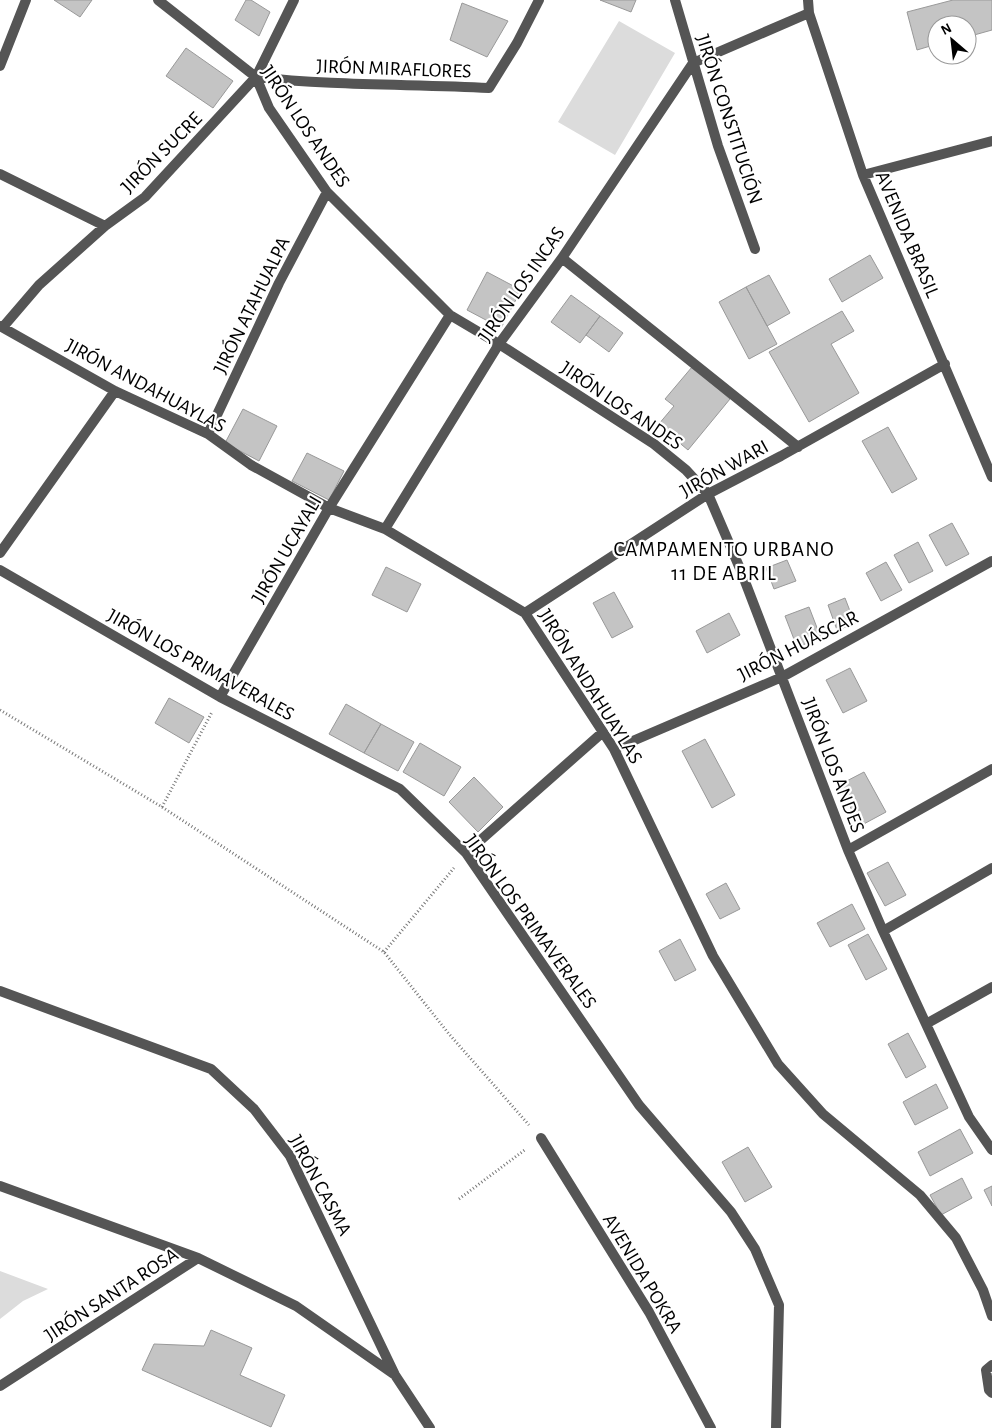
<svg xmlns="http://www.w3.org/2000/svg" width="992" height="1428" font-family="'Alegreya Sans',sans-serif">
<rect width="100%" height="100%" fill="#fff"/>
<path fill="#dcdcdc" d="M619,21L675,53L615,155L558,122Z
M0,1271L48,1289L23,1301L0,1319Z"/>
<path fill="#c4c4c4" stroke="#999" d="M54,0H92L80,17Z
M246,0H251L270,12L259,36L235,20Z
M600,0H636L631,12Z
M953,0H992V30L967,37V25H937V44L917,50L907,12Z
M462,3L508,21L487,57L450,40Z
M186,48L233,81L213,108L166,76Z
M870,255L883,278L842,302L829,279Z
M487,272L521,290L501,328L467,310Z
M769,275L790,313L767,326L746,287Z
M746,287L777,344L749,359L719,302Z
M571,295L600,316L580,343L551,322Z
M842,311L854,331L831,344L859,393L809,422L769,352Z
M600,316L623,333L609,352L586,335Z
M692,367L730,399L688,450L658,425L674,406L665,399Z
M243,409L277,426L259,461L225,443Z
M888,427L917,479L892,493L862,441Z
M307,453L344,471L329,500L292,481Z
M952,523L969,554L946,566L929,535Z
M918,542L933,571L909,583L894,555Z
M787,560L796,581L774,589L766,568Z
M886,562L902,590L881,601L866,573Z
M386,567L421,584L407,612L372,595Z
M614,592L633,627L612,638L593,603Z
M845,598L855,624L837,630L828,605Z
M809,607L821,638L797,647L785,616Z
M729,613L740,635L707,653L696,631Z
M850,668L867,701L843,713L826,680Z
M169,698L204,717L189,743L155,723Z
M346,704L381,724L364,753L329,734Z
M381,724L414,742L398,771L364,753Z
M705,739L735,795L712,808L682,751Z
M420,743L461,767L444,796L403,772Z
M864,772L886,812L860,826L839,785Z
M474,777L503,807L478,832L449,802Z
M888,862L906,895L885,906L867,873Z
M726,883L740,909L720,919L706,894Z
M852,904L865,929L830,947L817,923Z
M868,934L887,969L866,980L848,945Z
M680,939L696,970L675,981L659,951Z
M908,1033L926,1067L906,1078L888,1044Z
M936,1084L948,1108L915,1125L903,1102Z
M960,1129L973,1153L930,1176L918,1152Z
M748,1147L772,1187L745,1202L722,1162Z
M962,1178L972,1198L941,1215L930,1195Z
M992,1186V1206L984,1190Z
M211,1330L252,1348L240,1375L285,1395L271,1427L142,1370L154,1344L204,1346Z"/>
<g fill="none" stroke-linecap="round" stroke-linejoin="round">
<path stroke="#777" stroke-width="3" stroke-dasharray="1 2.5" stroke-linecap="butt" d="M0,710L162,807L384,952L449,1034L529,1125
M162,807L212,712
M384,952L454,868
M459,1199L526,1149"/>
<path stroke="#555" stroke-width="10" d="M158,0L256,77L269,108L327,192L450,315L499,344L654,444L686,470L708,494L741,571L848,850L883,931L969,1117L992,1150
M675,0L718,146L755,249
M808,0L809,13L863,175L992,477
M0,66L26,0
M256,77C333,86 412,84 489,88L517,43L539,0
M0,174L105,226
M863,175L992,141
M562,258L798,447
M0,326L115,391L208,434L251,465L329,508L385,529L525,613L614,749L713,956L778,1064L823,1114L920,1195L956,1238L983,1290L992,1316
M3,327L39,285L105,226L145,197L256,77L294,0
M208,434L279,283L327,192
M385,529L499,344L562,258L693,63L809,13
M0,553L115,391
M0,570L220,697L400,789L466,853L639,1105L731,1212L755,1249L779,1305L776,1428
M525,613L708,494L781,456L945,364
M220,697L329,508L450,315
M614,749L782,677L992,561
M848,850L992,769
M466,853L603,732
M883,931L992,868
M0,991L211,1069L254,1109L290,1156L395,1375L430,1428
M926,1024L992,987
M541,1138L649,1312L711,1428
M0,1186L198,1258L296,1306L395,1375
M992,1365L986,1370L989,1390L992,1393
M0,1386L198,1258"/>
</g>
<g text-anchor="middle" stroke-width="4.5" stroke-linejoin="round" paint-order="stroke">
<g font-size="20" fill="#000" stroke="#fff">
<text transform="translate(394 68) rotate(2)" y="7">JIRÓN MIRAFLORES</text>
<text transform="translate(730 119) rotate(72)" y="7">JIRÓN CONSTITUCIÓN</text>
<text transform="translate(306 126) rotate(56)" y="7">JIRÓN LOS ANDES</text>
<text transform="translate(161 152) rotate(-45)" y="7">JIRÓN SUCRE</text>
<text transform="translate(908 234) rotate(67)" y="7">AVENIDA BRASIL</text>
<text transform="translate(521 284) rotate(-55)" y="7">JIRÓN LOS INCAS</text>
<text transform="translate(251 305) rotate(-64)" y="7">JIRÓN ATAHUALPA</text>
<text transform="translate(146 385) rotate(28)" y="7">JIRÓN ANDAHUAYLAS</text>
<text transform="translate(622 405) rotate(34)" y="7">JIRÓN LOS ANDES</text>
<text transform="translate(724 468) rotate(-29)" y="7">JIRÓN WARI</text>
<text transform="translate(286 549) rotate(-60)" y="7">JIRÓN UCAYALI</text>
<text transform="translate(798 645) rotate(-27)" y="7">JIRÓN HUÁSCAR</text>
<text transform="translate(201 664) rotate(29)" y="7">JIRÓN LOS PRIMAVERALES</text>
<text transform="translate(591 686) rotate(58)" y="7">JIRÓN ANDAHUAYLAS</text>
<text transform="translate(834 765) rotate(69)" y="7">JIRÓN LOS ANDES</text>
<text transform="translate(531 921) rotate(54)" y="7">JIRÓN LOS PRIMAVERALES</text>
<text transform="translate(321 1185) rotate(62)" y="7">JIRÓN CASMA</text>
<text transform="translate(643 1273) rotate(59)" y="7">AVENIDA POKRA</text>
<text transform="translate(111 1294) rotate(-33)" y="7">JIRÓN SANTA ROSA</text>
</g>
<g font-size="21" letter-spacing="1" fill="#000" stroke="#fff">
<text x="724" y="556">CAMPAMENTO URBANO<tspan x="724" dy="24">11 DE ABRIL</tspan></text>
</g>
</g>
<g transform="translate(952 40) rotate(332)"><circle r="24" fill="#ffffff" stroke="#999999"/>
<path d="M0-4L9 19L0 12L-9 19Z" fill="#000000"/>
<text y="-8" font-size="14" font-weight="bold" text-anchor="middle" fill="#000000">N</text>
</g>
</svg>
